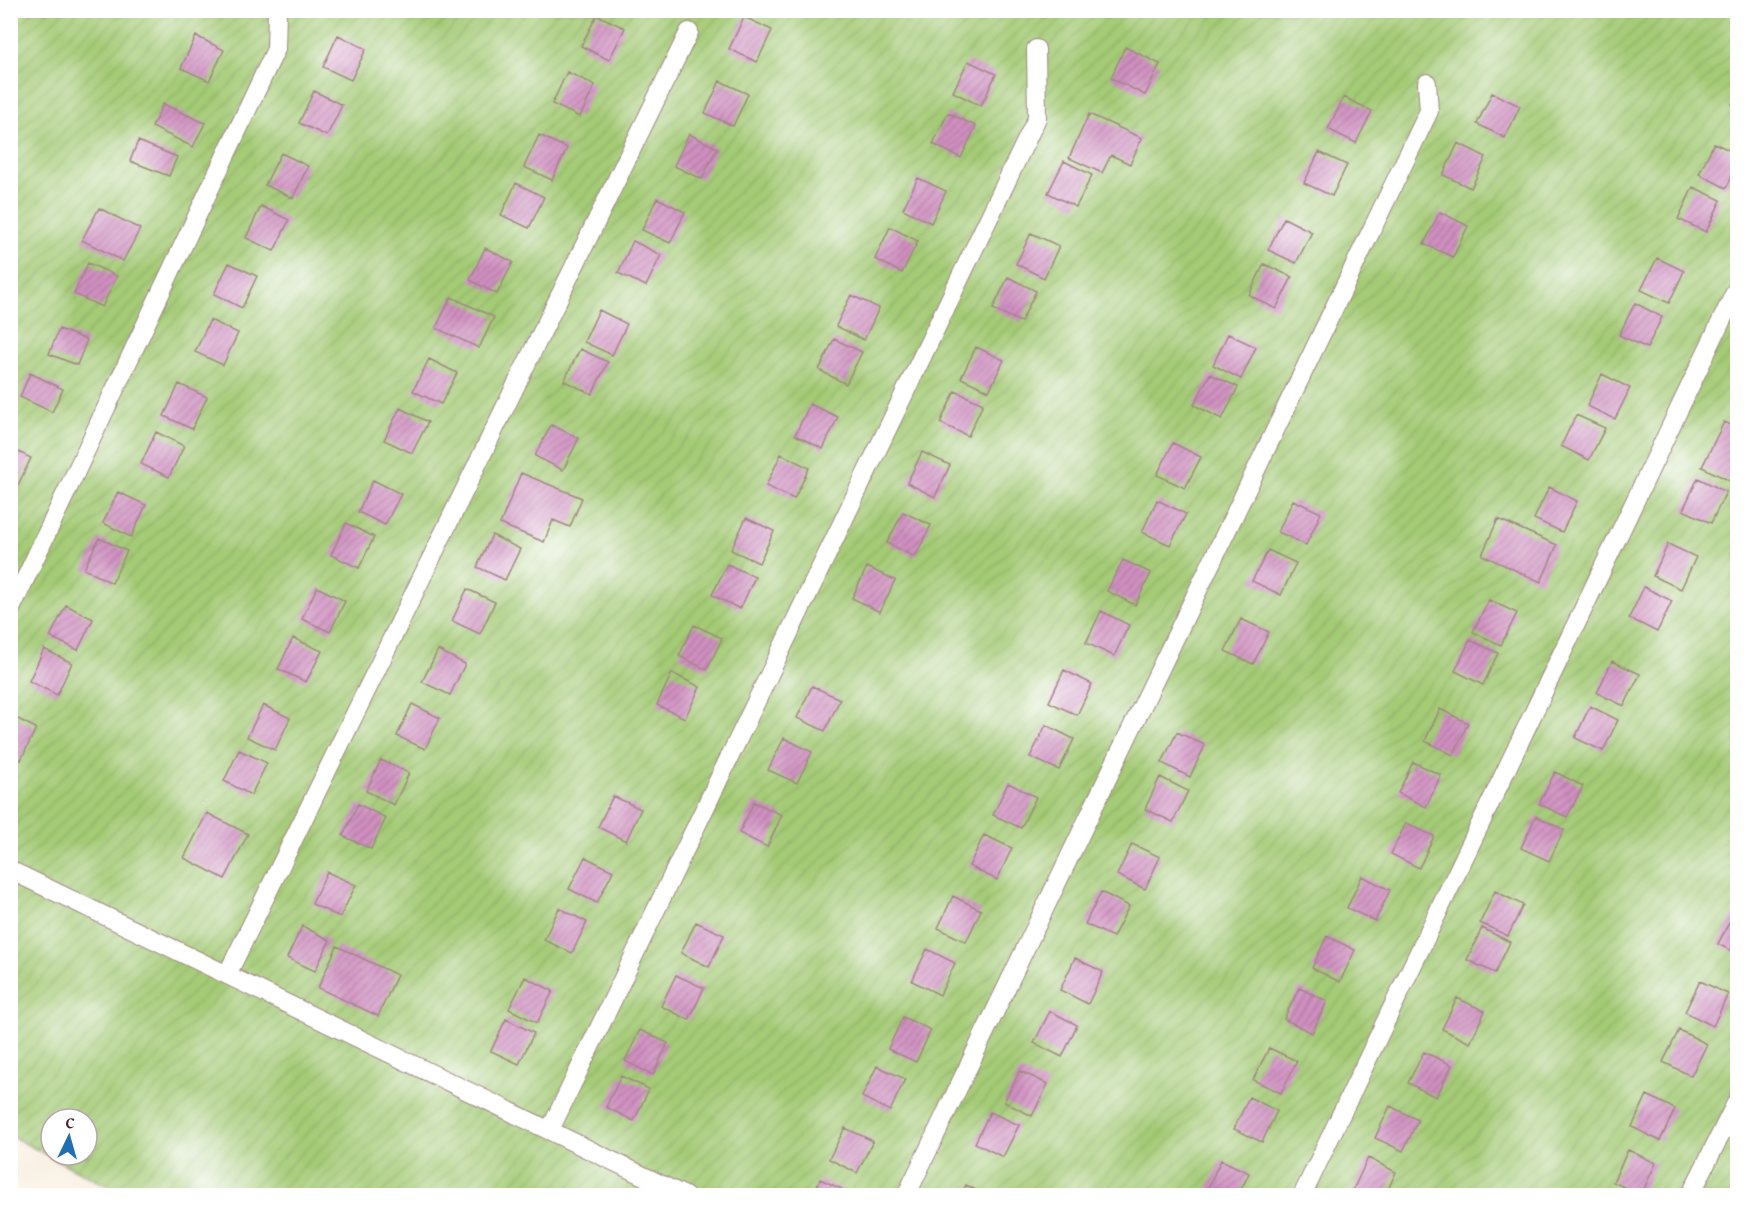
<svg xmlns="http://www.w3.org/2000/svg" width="1748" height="1206" font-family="'Gentium Book Plus',serif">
<defs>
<pattern id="garden-furrows" width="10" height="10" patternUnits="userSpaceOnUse" patternTransform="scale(1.5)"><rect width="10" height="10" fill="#a4cb76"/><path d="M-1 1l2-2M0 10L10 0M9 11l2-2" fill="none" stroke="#8fae66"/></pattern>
<pattern id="building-hatch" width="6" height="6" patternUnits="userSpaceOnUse" patternTransform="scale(1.5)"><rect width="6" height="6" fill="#d090c1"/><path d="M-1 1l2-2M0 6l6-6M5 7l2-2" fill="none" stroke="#ab759d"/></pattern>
</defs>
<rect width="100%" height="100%" fill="#fff"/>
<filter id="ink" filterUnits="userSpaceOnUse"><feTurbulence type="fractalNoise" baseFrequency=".0167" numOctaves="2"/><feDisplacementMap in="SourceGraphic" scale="12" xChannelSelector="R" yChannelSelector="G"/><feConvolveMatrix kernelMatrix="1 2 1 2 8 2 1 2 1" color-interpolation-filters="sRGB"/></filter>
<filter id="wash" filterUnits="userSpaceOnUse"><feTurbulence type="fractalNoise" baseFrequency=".008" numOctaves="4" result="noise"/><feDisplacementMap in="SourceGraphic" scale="24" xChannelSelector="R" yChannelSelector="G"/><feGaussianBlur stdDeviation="1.35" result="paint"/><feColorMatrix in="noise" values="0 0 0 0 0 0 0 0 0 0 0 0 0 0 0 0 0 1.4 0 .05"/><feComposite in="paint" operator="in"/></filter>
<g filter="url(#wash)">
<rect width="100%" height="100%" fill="#f8eede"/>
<path fill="url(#garden-furrows)" stroke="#777550" stroke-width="1.5" fill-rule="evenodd" d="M10,11H1737V1195L126,1196L11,1136ZM51,1119H87V1155H51Z"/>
<g id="blocks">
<path fill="url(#building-hatch)" d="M597,15L625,28L609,60L581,46Z
M744,17L772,30L757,62L729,49Z
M338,35L366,49L351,80L323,67Z
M196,36L224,50L209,81L181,68Z
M1125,47L1160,64L1145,95L1111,78Z
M968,61L996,74L981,106L953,92Z
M567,72L595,85L580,117L552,104Z
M720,81L748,94L733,126L705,113Z
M314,91L342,105L327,136L299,123Z
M1738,92V107L1732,104Z
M1492,93L1520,106L1505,138L1477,124Z
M1344,97L1372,111L1356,143L1328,129Z
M163,104L205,123L193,147L152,127Z
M948,113L976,126L961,158L933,144Z
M1089,114L1142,138L1130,164L1111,155L1102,173L1069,158Z
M689,134L717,148L702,179L674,166Z
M539,135L567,148L552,180L524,167Z
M138,141L177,157L169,176L130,161Z
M1458,143L1486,157L1471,188L1443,175Z
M1714,143L1738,154V165L1726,188L1699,174Z
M1319,152L1347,165L1332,196L1304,183Z
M281,153L308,166L293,198L265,185Z
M1064,161L1092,175L1076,207L1048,193Z
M918,178L946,191L931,223L903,209Z
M516,183L544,197L529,228L501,215Z
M1693,187L1721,200L1706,232L1678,219Z
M657,198L685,212L670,243L642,230Z
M261,206L289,220L274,251L246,238Z
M99,208L140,229L123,261L82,240Z
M1440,212L1468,226L1453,257L1424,244Z
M1284,218L1312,232L1296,263L1268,250Z
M890,227L918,241L902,273L875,259Z
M1031,233L1059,246L1044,278L1016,264Z
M633,241L661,255L646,286L618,273Z
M485,248L513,262L497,294L470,280Z
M1657,258L1684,271L1669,303L1641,290Z
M88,263L117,276L102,307L74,294Z
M229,263L257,276L242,308L214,294Z
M1264,264L1292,277L1276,309L1249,295Z
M1008,277L1036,291L1021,322L993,309Z
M851,295L879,308L864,340L836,326Z
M451,297L494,317L479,348L436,328Z
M1635,303L1662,317L1647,348L1619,335Z
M599,310L627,324L612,355L584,342Z
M210,320L238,333L223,365L195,352Z
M59,329L87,340L77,365L49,354Z
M1228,334L1256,347L1241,379L1213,365Z
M834,339L862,352L846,384L819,370Z
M976,347L1004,360L989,391L961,378Z
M580,349L608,362L592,394L564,381Z
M429,359L457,373L441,404L413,391Z
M30,373L63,389L52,412L20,397Z
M1210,374L1238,387L1222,419L1194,405Z
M1602,374L1630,388L1615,419L1587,406Z
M179,384L207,397L192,429L164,416Z
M955,391L983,404L968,436L940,423Z
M810,404L838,417L823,449L795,435Z
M400,408L428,422L412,453L384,440Z
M1576,415L1605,428L1589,460L1561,446Z
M1724,422L1738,428V485L1702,467Z
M551,425L579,438L563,470L535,456Z
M156,432L184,446L169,477L141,464Z
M1173,443L1201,457L1185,488L1157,475Z
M10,448L31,458L17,487L10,484Z
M922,452L950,465L935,497L907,483Z
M781,454L809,468L794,499L766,486Z
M521,473L582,498L570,527L553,520L544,542L500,524Z
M1698,478L1726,492L1711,523L1683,510Z
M373,480L401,494L385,525L358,512Z
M1549,487L1577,501L1562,532L1534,519Z
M118,492L146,505L131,537L103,523Z
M1157,500L1186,514L1170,545L1142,532Z
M1293,500L1321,513L1306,545L1278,532Z
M903,512L931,525L915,557L887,543Z
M746,518L774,531L759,563L731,550Z
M1498,519L1557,545L1541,582L1482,555Z
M346,523L374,537L359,568L331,555Z
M492,535L520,549L505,580L477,567Z
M99,538L127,551L112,583L84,569Z
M1668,544L1696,557L1681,589L1653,576Z
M1268,550L1296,563L1281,595L1252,581Z
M1123,560L1151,573L1135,605L1107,591Z
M727,564L755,577L740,609L712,595Z
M867,567L895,580L880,612L852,598Z
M317,587L345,601L330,632L302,619Z
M1644,587L1672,601L1657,632L1629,618Z
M467,589L495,602L480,634L452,621Z
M1489,600L1517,613L1501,645L1473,632Z
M66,605L93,619L78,650L50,637Z
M1101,611L1129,625L1114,656L1086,643Z
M1241,619L1269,632L1253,664L1225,651Z
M694,625L722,638L707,670L679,656Z
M293,638L322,651L306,682L278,669Z
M1470,640L1498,653L1483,685L1455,671Z
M44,649L72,663L57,695L29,681Z
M438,650L465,664L450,695L422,682Z
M1612,661L1640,674L1624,706L1597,693Z
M1064,670L1092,684L1077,715L1049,702Z
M672,673L700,687L685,718L657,705Z
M812,686L840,699L825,731L797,718Z
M412,704L440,718L425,749L397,736Z
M263,705L290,718L275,750L247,737Z
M1590,706L1618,720L1603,751L1575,738Z
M1440,709L1468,723L1453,755L1425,741Z
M10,715L36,728L21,760L10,755Z
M1046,725L1074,739L1059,770L1030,757Z
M1177,732L1205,745L1190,777L1162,763Z
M784,738L812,752L797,783L768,770Z
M239,750L267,763L251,795L224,781Z
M381,760L409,773L394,805L366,791Z
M1413,762L1441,775L1426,807L1398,793Z
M1555,772L1583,786L1567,817L1539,804Z
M1160,777L1188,791L1173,822L1145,809Z
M1008,783L1036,797L1021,828L993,815Z
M613,796L641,809L626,841L598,827Z
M754,802L782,815L767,847L739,833Z
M358,804L386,818L371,849L343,836Z
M207,813L248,834L225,879L184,858Z
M1536,816L1564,830L1549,861L1521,848Z
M1406,823L1434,836L1419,868L1391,854Z
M984,835L1012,848L997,880L969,866Z
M1132,844L1160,857L1145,889L1117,875Z
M585,857L613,871L597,903L569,889Z
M327,872L356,885L340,917L312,904Z
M1362,876L1390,890L1375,921L1347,908Z
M1495,891L1523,905L1508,936L1480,923Z
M1101,892L1129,906L1113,937L1085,924Z
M953,896L981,910L966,942L938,928Z
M559,908L587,922L572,953L544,940Z
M1734,913L1738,915V954L1718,944Z
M696,922L724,935L709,967L681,953Z
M302,926L330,940L315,971L287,958Z
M1482,928L1510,942L1495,973L1467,960Z
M1327,936L1355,950L1340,982L1312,968Z
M337,946L397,975L378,1016L318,988Z
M927,949L955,963L940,995L912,981Z
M1075,958L1103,972L1088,1004L1060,990Z
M676,975L704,988L689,1020L661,1006Z
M525,977L553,991L537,1023L509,1009Z
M1700,981L1728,994L1713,1026L1685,1012Z
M1299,988L1327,1001L1312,1033L1284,1019Z
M1457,998L1485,1011L1470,1043L1442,1029Z
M1050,1011L1077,1025L1062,1057L1034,1043Z
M903,1017L931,1030L916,1062L888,1049Z
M506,1019L534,1033L519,1064L491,1051Z
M640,1030L668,1043L653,1075L625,1061Z
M1679,1030L1707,1044L1691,1076L1663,1062Z
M1269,1048L1297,1061L1281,1093L1253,1080Z
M1424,1052L1452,1065L1436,1097L1408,1083Z
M877,1066L905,1079L890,1111L862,1097Z
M1020,1071L1048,1084L1032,1116L1004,1102Z
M621,1076L649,1089L634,1121L606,1107Z
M1647,1095L1675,1109L1660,1141L1632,1127Z
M1249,1097L1277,1111L1262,1142L1234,1129Z
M1390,1106L1418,1120L1403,1151L1375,1138Z
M990,1112L1019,1125L1003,1157L975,1143Z
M845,1128L873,1141L857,1173L829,1159Z
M1628,1150L1656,1163L1641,1195L1613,1182Z
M1368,1158L1396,1172L1385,1196H1365L1353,1190Z
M1221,1160L1249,1173L1238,1196H1214L1206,1192Z
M820,1179L848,1192L846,1196H812Z
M966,1185L988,1196H961Z"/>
</g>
</g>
<g filter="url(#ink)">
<use href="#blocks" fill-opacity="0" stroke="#a18684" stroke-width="1.5"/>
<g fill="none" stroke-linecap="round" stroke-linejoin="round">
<defs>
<path id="lane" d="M10,611L276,49L277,10
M10,870L685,1196
M227,975L689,32
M550,1130L1037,118L1036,49
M906,1196L1429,111L1427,83
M1302,1196L1738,286
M1690,1196L1738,1099"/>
</defs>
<use href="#lane" stroke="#a18684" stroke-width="20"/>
<use href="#lane" stroke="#fff" stroke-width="18"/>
</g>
</g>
<rect width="1748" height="1206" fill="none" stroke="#fff" stroke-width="36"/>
<g transform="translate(69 1137) rotate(5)"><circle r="28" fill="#ffffff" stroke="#b7a5aa" stroke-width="1.5"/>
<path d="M0-4.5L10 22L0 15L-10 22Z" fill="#1f6fb2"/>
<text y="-9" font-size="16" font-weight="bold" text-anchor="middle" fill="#4a1f2b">С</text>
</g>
</svg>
